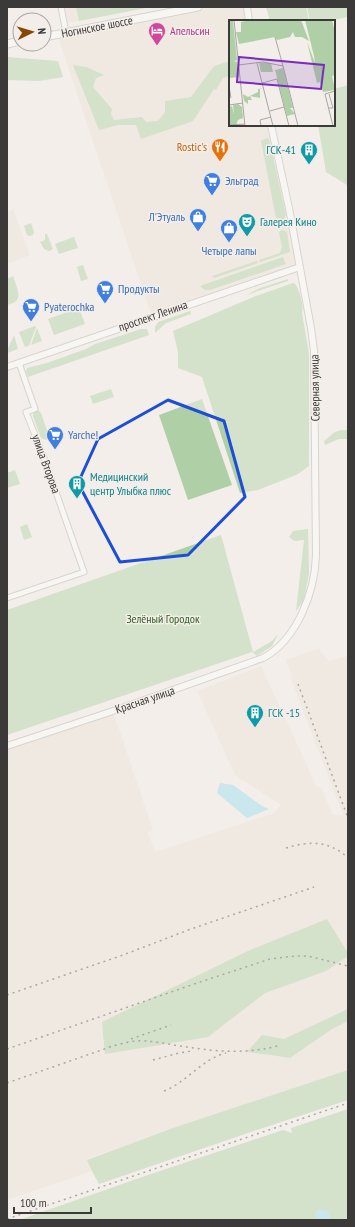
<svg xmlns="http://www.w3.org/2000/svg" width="355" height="1227" font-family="'PT Sans Narrow',sans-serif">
<rect width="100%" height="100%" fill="#f3eee9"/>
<path fill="#ede2d8" d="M64,7H76L79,21L68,23Z
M198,7H247L249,21H230V125H271L300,267L152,317L57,34Z
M13,210L30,255L7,264V212Z
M319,648L320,651L329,661L348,656V1070L173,1128L87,1159L92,1171L7,1200V749L114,714L153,830L148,832L155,852L274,813L281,805L235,775L197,691L261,666L317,787L318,786L321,788L333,815H343L290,676L291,675L286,660Z"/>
<path fill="#afd0a6" d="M76,7H151L79,21Z
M266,7H306L309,21H270Z
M307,7H348V17L328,21H310Z
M7,57L58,61L63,77L39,81L7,80Z
M230,61V75L223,78L216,90L214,89L193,121L141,139L136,125H118L99,130L73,65L86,67L104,75L96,78L93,87L112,109L111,114L114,120L142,117L146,122L158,121L165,112V101L191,97L214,66Z
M348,85V185H347L326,172L318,125H334V89Z
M267,138L269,139L286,215L283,220L276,218L261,141Z
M31,223L34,232L33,235L29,236L27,235L24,226Z
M282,230L287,232L290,252L260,262L259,260L280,253L282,247L279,232Z
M45,234H47L53,249L49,251L44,249L40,242L45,240Z
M74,237L78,248L59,254L55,244Z
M283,257L286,264L210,290H205L200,286Z
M257,261L258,263L214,278L212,276Z
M83,265L88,279L81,281L77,267Z
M13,276C15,283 22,296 16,301C14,303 10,304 7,305V279Z
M288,279V281L246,295L260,288Z
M293,283L295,284C300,291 304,305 302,313L309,354V466L298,474L258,490L240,493L202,377L178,368V352L173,331L256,296Z
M79,308L85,324L54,335L48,319Z
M190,311L191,314L166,323L155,333V327L158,322Z
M35,326L36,327L29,346L25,347L19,332Z
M37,328L42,341L31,345Z
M141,329H147L149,335L28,377L26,372L27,368L47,363L86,349L95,344Z
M14,335L18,349L7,353V351Z
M111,389L114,397L93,404L90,396Z
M202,399L232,485L188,500L159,415Z
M34,411H39L41,413L49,436L46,440L41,438L33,416Z
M342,430H348V439H339L325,445L324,441L335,432Z
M15,470L20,484L7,488V473Z
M27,524L32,537L24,540L20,527Z
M308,529L309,573L304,600L296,611L304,540L294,541L289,537L293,531Z
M221,535L253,652L272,641L278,634L272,646L257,656L252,652L7,735V610Z
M327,919L348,953V956L326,971L265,993L208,1037L105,1054L102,1022L248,951Z
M348,1009V1021L332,1029L290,1058L271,1055L247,1052L262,1035L284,1039Z
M348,1070V1100L245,1134L99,1184L92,1171L87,1160L173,1128Z
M348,1109V1220H19L148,1175L283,1130L292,1133L291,1128Z"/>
<path fill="#97ddf2" d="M220,783L233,785L262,806L269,809L247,818L217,793Z
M319,1209L328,1211L331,1220H317L315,1213Z"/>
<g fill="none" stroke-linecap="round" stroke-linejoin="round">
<defs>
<path id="minor" d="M61,7L66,33
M7,598L84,572L44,458L26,412L35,409L19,363"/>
<path id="major" d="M247,7L249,21
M7,367L300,267
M7,746L116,710L263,658C297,640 315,592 316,555L314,351L311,328L289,208L271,125"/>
<path id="highway" d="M44,37L198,7
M7,44L20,41"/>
</defs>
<use href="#minor" stroke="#b8b3af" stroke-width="7"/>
<use href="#major" stroke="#b8b3af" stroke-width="8"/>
<use href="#highway" stroke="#b8b3af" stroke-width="9"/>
<use href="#minor" stroke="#fff" stroke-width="5"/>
<use href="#major" stroke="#fff" stroke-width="6"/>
<use href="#highway" stroke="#fff" stroke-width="7"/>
<path stroke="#555351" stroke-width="1.5" stroke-dasharray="2 4" stroke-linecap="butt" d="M298,684L348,818
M286,848C309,841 329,840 348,858
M7,995L123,955L191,929L314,887
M131,1039L171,1025
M109,1047C117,1045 126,1042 135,1041C153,1040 170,1045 187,1047C218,1052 251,1054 281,1045
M7,1049L197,983L270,959L295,956H308L348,966
M153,1060L179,1053L192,1051
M7,1083L113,1046
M164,1091C187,1082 202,1059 226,1053
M7,1219L348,1103"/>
</g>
<path d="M0 0H355V1227H0ZM168,400L224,421L245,497L188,555L120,562L78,483L98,439Z" fill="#f3eee9" fill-opacity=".55" fill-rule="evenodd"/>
<path fill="none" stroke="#1d4ed8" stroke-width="3" stroke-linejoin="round" d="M168,400L224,421L245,497L188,555L120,562L78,483L98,439Z"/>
<defs>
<symbol id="hotel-pin" viewBox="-11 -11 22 30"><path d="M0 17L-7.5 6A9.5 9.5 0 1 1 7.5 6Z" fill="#d1479c" stroke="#f3eee9"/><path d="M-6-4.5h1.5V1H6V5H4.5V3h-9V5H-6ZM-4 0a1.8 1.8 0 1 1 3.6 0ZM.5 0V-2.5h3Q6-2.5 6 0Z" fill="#fff"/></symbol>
<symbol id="restaurant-pin" viewBox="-11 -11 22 30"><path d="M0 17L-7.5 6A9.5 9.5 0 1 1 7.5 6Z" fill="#e8710a" stroke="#f3eee9"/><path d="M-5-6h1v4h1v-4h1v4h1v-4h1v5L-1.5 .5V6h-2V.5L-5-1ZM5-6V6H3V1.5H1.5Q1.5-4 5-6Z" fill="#fff"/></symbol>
<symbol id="building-pin" viewBox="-11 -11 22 30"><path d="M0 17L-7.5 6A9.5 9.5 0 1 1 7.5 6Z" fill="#0f9aa8" stroke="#f3eee9"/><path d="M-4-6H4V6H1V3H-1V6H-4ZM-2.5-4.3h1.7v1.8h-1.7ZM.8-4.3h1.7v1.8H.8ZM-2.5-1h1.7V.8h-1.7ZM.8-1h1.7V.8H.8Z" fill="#fff"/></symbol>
<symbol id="supermarket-pin" viewBox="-11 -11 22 30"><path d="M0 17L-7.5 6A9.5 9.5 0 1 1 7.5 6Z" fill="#3f7fe0" stroke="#f3eee9"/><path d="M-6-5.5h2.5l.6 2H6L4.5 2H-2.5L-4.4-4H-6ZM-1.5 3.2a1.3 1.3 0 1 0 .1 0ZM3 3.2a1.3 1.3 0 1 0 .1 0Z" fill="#fff"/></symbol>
<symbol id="shop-pin" viewBox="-11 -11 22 30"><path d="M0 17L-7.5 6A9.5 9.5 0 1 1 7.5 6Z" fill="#3f7fe0" stroke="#f3eee9"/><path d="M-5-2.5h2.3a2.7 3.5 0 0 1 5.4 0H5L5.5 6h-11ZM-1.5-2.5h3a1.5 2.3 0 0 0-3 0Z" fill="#fff"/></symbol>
<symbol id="theatre-pin" viewBox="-11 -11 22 30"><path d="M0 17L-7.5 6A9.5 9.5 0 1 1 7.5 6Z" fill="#0f9aa8" stroke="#f3eee9"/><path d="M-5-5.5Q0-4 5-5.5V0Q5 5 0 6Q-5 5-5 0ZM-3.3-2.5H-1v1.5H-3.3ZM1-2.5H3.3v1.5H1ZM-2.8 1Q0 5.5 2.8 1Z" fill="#fff"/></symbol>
</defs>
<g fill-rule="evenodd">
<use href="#hotel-pin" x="147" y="21" width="20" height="27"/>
<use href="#restaurant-pin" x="210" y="137" width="20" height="27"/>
<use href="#building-pin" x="299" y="140" width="20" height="27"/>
<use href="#supermarket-pin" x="202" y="171" width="20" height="27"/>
<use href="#shop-pin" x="188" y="207" width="20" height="27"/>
<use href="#theatre-pin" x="237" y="212" width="20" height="27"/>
<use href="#shop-pin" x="219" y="218" width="20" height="27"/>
<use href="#supermarket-pin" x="95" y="279" width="20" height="27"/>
<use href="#supermarket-pin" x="21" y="297" width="20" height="27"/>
<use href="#supermarket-pin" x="45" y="425" width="20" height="27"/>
<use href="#building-pin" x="67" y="474" width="20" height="27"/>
<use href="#building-pin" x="245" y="703" width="20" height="27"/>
</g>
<g text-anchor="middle" stroke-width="3" stroke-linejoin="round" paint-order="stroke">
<g font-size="12" fill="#3c3a38" stroke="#f3eee9">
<text transform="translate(97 27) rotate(-11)" y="4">Ногинское шоссе</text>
<text transform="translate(153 316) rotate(-19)" y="4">проспект Ленина</text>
<text transform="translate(315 388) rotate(-91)" y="4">Северная улица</text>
<text transform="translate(46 464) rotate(70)" y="4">улица Второва</text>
<text transform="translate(145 700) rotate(-19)" y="4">Красная улица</text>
</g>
<g font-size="12" fill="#b23c85" stroke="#f3eee9" text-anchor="start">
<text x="170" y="35">Апельсин</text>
</g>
<g font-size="12" fill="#c56008" stroke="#f3eee9" text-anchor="end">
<text x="207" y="151">Rostic's</text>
</g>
<g font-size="12" fill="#0d838f" stroke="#f3eee9" text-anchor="start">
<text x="296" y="154" text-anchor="end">ГСК-41</text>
<text x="260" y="226">Галерея Кино</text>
<text x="90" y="481">Медицинский<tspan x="90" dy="14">центр Улыбка плюс</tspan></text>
<text x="268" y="717">ГСК -15</text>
</g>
<g font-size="12" fill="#366cbe" stroke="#f3eee9" text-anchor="start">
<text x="225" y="185">Эльград</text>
<text x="185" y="221" text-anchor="end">Л'Этуаль</text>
<text x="229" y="255" text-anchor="middle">Четыре лапы</text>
<text x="118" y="293">Продукты</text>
<text x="44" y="311">Pyaterochka</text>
<text x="68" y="439">Yarche!</text>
</g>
<g font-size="12" fill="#305e21" stroke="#f3eee9">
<text x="163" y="623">Зелёный Городок</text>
</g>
</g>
<g transform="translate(229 20)">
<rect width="106" height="106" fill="#f3eee9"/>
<path d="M0,0H4L8,40L5,41L8,42L10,57L0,58ZM21,0H72L80,21L73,17H66L64,12L61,17L48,20L46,17L10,24L7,12H12V2ZM76,0H103L106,12V55L103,56L106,70L94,72L104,106L91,62L88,63L78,22L86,43L85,36ZM30,43H42L44,52H32ZM54,48L64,88H61L66,94L58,96L46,50ZM34,68L31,69V78L21,76L23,80H19V84L15,81L14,74L19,77L29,72V69ZM9,84L13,87L14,98L9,100L7,105L14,106H0L1,87L3,86L5,95L4,85Z" fill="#afd0a6"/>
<path fill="none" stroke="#aaa6a2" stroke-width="1" d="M5,0L16,106M46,17L54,46M28,43L44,106M9,45L34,42L54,46L69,106M33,63L48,59L60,106M0,66L2,78M0,85L14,83M100,88H104L100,74M41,91L55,87M0,105L16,104M32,106L31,100L42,97M104,106L96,74L106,71"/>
<path fill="#7b2cbf" fill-opacity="0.15" stroke="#7b2cbf" stroke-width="2" d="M10,37L95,45L92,69L8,62Z"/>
<rect width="106" height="106" fill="none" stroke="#3c3a38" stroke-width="2"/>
</g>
<rect width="355" height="1227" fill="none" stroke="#3c3a38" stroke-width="16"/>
<g transform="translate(32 32) rotate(85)"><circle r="19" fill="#f3eee9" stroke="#aaa6a2"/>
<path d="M0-3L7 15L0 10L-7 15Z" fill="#844802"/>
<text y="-6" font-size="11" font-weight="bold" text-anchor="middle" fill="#3c3a38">N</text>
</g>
<path d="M14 1207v6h77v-6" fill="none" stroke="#3c3a38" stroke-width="2"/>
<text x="20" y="1207" font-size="12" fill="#3c3a38" stroke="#f3eee9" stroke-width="3" paint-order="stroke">100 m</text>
</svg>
